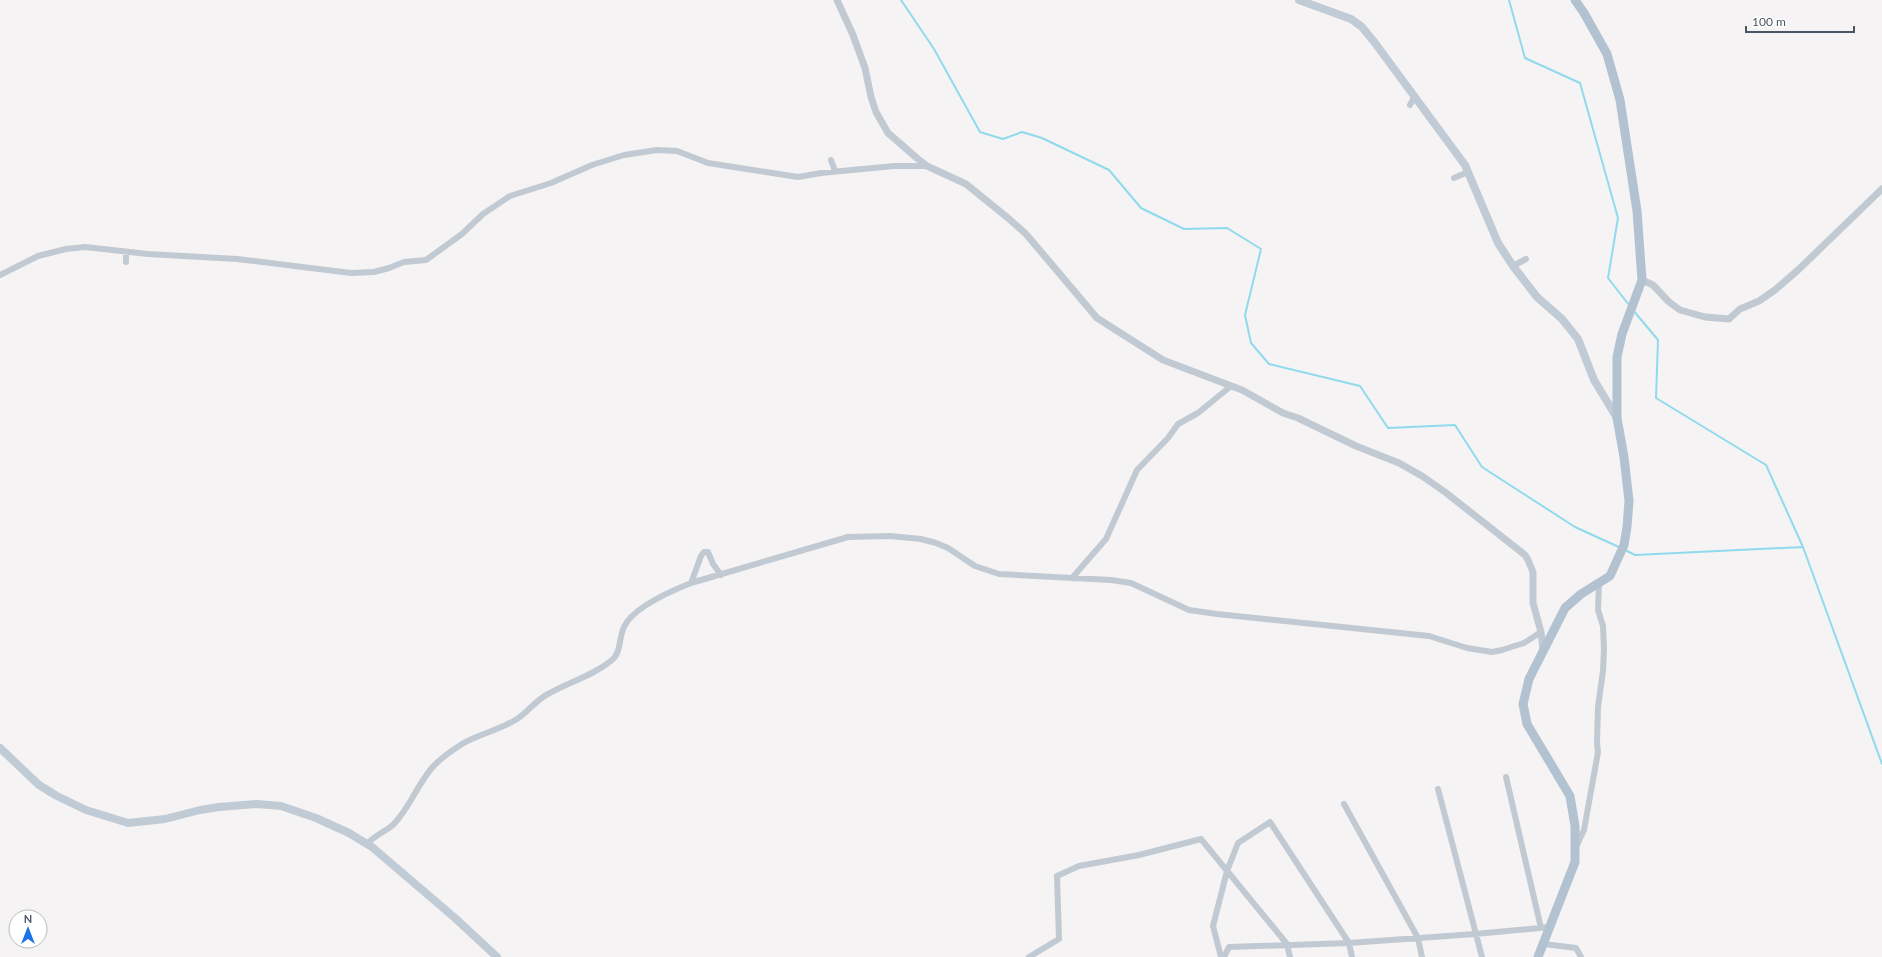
<svg xmlns="http://www.w3.org/2000/svg" width="1882" height="957" font-family="Lato,sans-serif">
<rect width="100%" height="100%" fill="#f5f3f3"/>
<g fill="none" stroke-linecap="round" stroke-linejoin="round">
<path stroke="#90daee" stroke-width="2" d="M901,0L934,49L980,132L1003,139L1022,132L1042,138L1109,170L1141,208L1184,229L1227,228L1261,249L1245,315L1251,343L1269,364L1360,386L1388,428L1455,425L1482,467L1575,527L1621,548
M1509,0L1525,58L1580,83L1618,218L1608,278L1629,305
M1633,310L1658,340L1656,398L1766,465L1803,547
M1625,550L1635,555L1803,547L1882,764"/>
<path stroke="#c1cad2" stroke-width="6" d="M1410,105L1415,96
M831,160L835,171
M1454,178L1468,172
M126,262V252
M1513,266L1526,259
M0,275L38,256L66,249L85,247L148,254L237,259L351,273L374,272L389,268L404,262L426,260L462,234L483,214L510,196L551,183L592,165L624,155L657,150L677,151L708,163L798,177L821,173L894,166H927
M1072,578L1106,539L1137,470L1168,438L1178,424L1198,413L1231,386
M691,583L701,556L704,552H708L713,564L721,575
M1506,777L1541,928
M1438,789L1482,957
M1344,804L1418,938L1422,957
M367,844C375,835 385,832 394,824C409,808 417,786 431,769C439,759 451,751 462,744C479,734 500,730 517,719C528,712 536,700 548,694C568,682 593,676 612,660C621,653 619,637 624,627C633,607 671,591 691,583L848,537L890,536L921,539L936,543L948,548L975,566L999,574L1111,580L1131,583L1189,610L1217,614L1429,636L1467,648L1492,652L1502,650L1524,643L1541,632
M1576,847L1584,830L1598,752L1597,743L1598,707L1603,671L1604,649L1603,626L1598,610L1599,582
M1544,944L1576,948L1581,957
M1029,957L1059,939L1057,876L1079,866L1139,855L1201,839L1287,944L1290,957
M1221,957L1213,926L1227,871L1238,843L1270,822L1349,943L1352,957
M1224,957L1229,947L1349,943L1475,934L1550,927"/>
<path stroke="#c1cad2" stroke-width="7" d="M837,0L853,35L865,68L871,97L876,112L888,133L918,159L927,166L966,184L1008,218L1026,234L1097,318L1163,360L1242,390L1283,413L1298,418L1356,446L1399,463L1422,476L1445,492L1525,555L1528,560L1533,572V603L1541,632L1543,650
M1642,280L1653,285L1669,302L1680,310L1705,317L1729,319L1740,309L1759,301L1775,290L1798,270L1882,189"/>
<path stroke="#c1cbd6" stroke-width="8" d="M1299,0L1351,19L1362,27L1375,43L1465,165L1498,243L1513,266L1537,297L1562,319L1578,339L1594,380L1617,418
M0,748L39,785L57,796L86,810L128,823L165,819L200,810L219,807L257,804L281,806L316,818L349,833L372,847L455,918L497,957"/>
<path stroke="#b3c2d1" stroke-width="9" d="M1538,957L1575,862V826L1570,796L1527,724L1523,704L1529,679L1565,608L1581,594L1610,576L1624,545L1627,527L1629,501L1624,457L1617,418V357L1622,334L1642,280L1637,211L1620,100L1607,54L1584,13L1575,0"/>
</g>
<g transform="translate(28 929)"><circle r="19" fill="#ffffff" stroke="#b7bbc0"/>
<path d="M0-3L7 15L0 10L-7 15Z" fill="#1a73e8"/>
<text y="-6" font-size="11" font-weight="bold" text-anchor="middle" fill="#4a5661">N</text>
</g>
<path d="M1746 26v6h108v-6" fill="none" stroke="#4a5661" stroke-width="2"/>
<text x="1752" y="26" font-size="12" fill="#4a5661" stroke="#ffffff" stroke-width="3" paint-order="stroke">100 m</text>
</svg>
